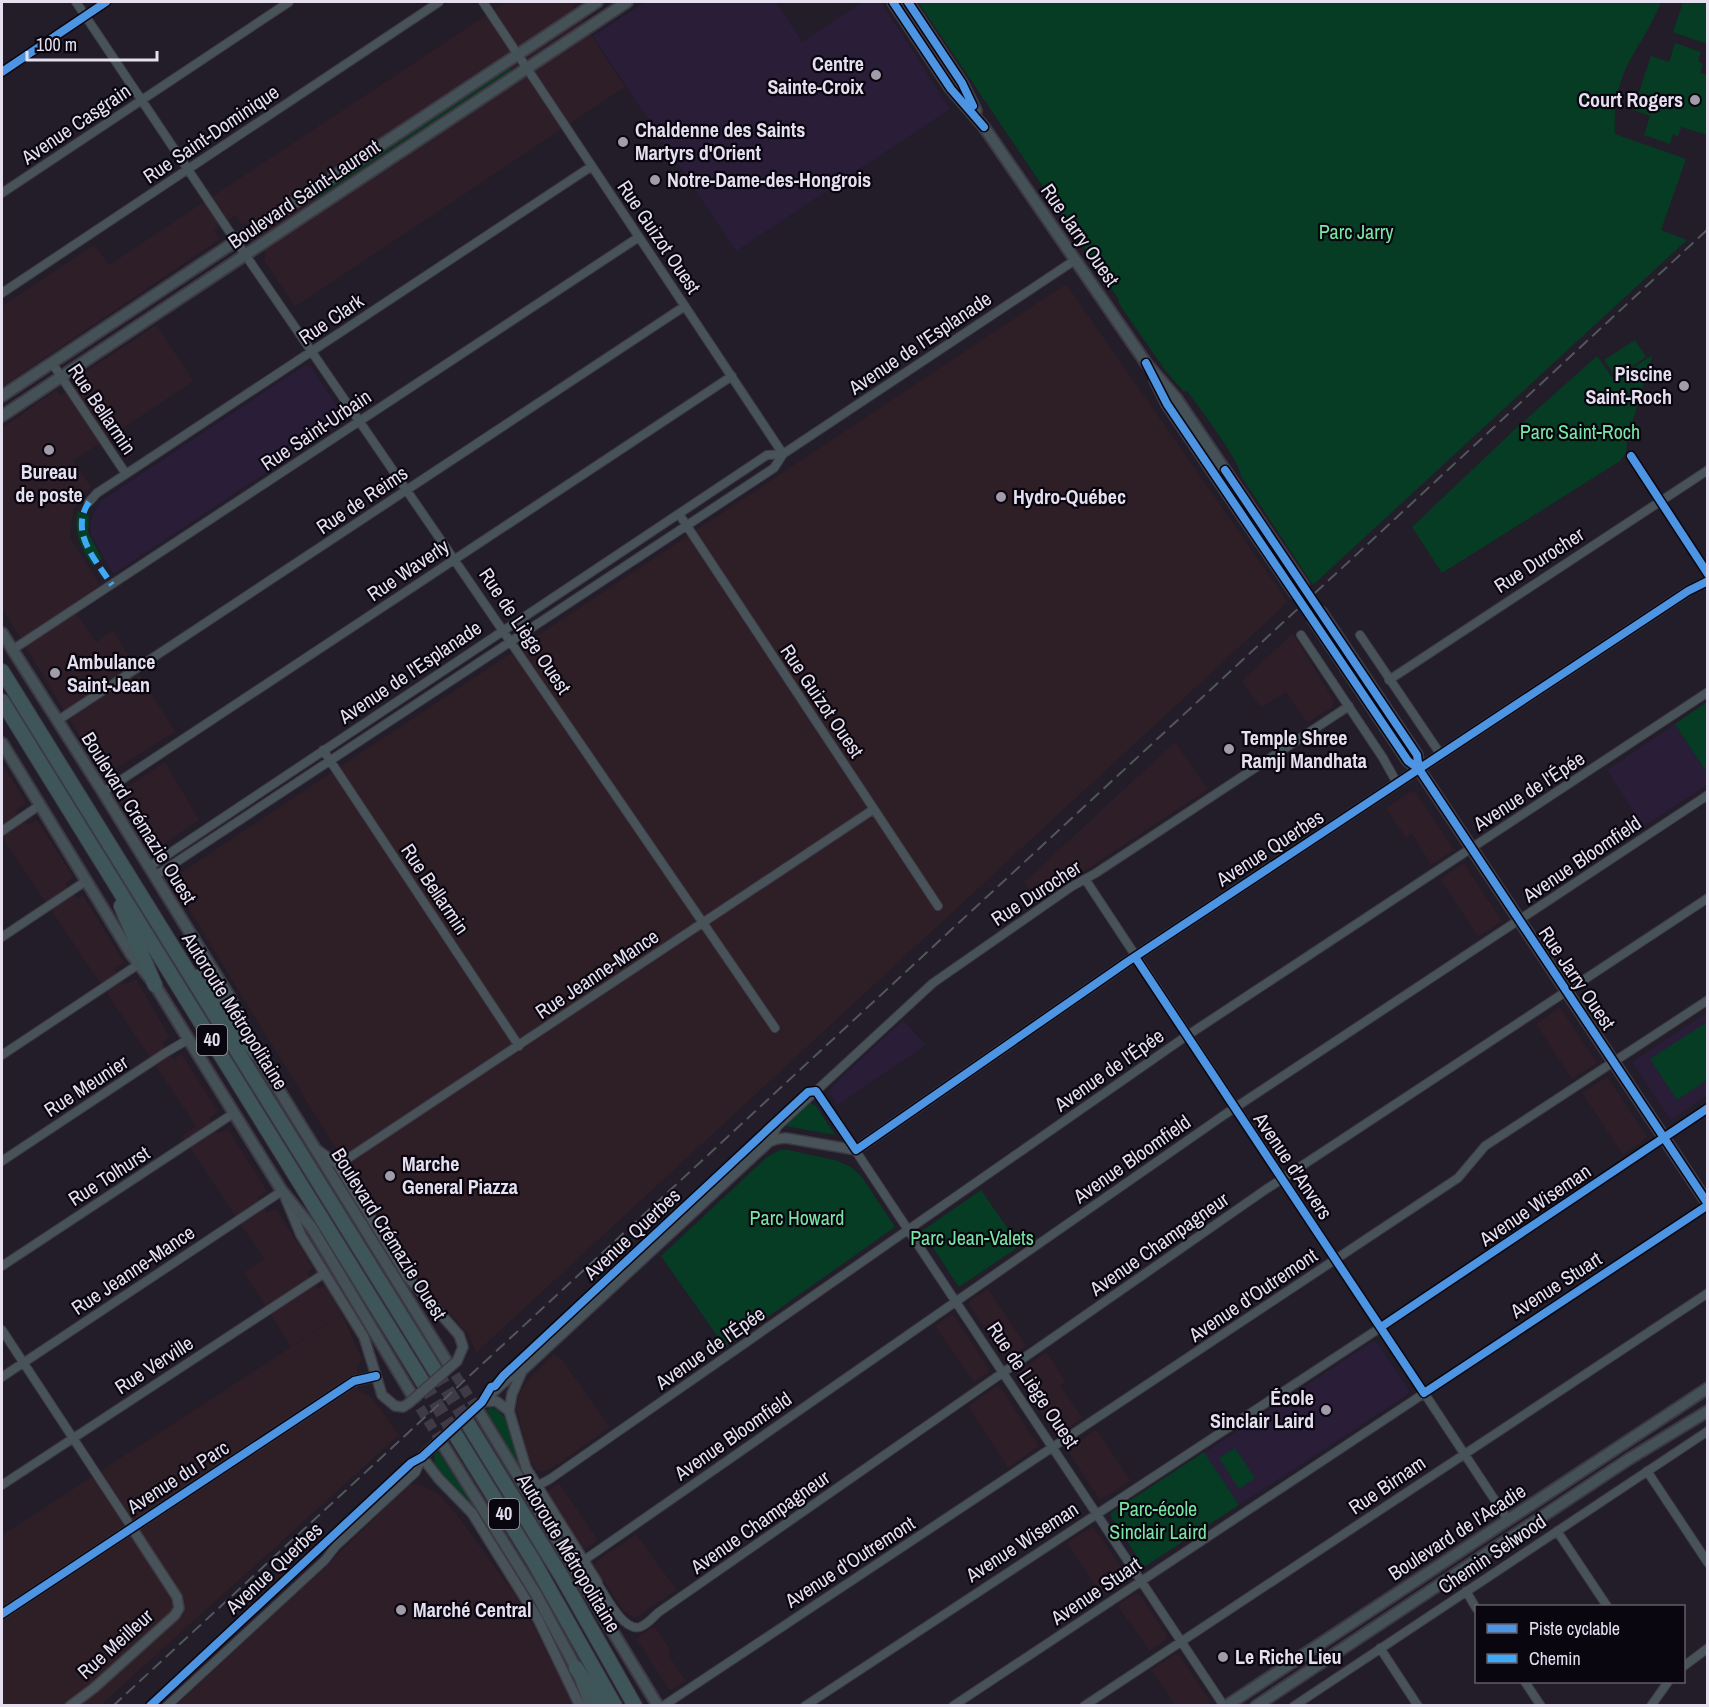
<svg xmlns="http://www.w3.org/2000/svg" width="1709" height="1707" font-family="'Archivo Narrow',sans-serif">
<rect width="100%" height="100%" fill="#221d29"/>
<path fill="#2d1e27" d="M506,2H578L573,6L625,87L295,307L264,260L266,254L246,223L242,225L235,216L214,231L220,239L2,387V306L94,245L109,265Z
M156,325L194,381L73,461L91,487L82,495L73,511L70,538L100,585L71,606L96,642L113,630L175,732L104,776L2,608V428L56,390L61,396L77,385L74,379Z
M1293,633L1334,701L1331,708L1307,723L1286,692L1261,708L1242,681Z
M1175,742L1208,789L1038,902L1024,882Z
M165,762L199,820L152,852L116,794Z
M2,763L26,803L15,811L28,825L37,820L74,877L65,884L77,898L83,895L124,962L114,969L124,985L136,979L170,1037L162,1043L174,1059L182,1054L218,1112L209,1118L218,1134L228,1129L267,1191L257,1198L267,1213L276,1208L313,1268L307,1272L318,1289L325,1285L342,1314L291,1347L244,1272L264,1259L182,1136L196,1126L2,837Z
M1412,791L1416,793L1454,850L1431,865L1412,834L1406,838L1386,808Z
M1464,863L1502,921L1478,937L1440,879Z
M1560,1007L1597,1063L1572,1079L1536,1024Z
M1605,1078H1608L1647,1137L1623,1155L1582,1093Z
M988,1289L1026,1346L1008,1358L1003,1356L969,1304L971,1300Z
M950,1315L954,1316L989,1369L988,1373L974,1382L935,1326Z
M1046,1352L1066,1382L1060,1386L1083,1418L1059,1434L1055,1433L1017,1376L1018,1372Z
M997,1386L1001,1388L1039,1446L1008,1468L968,1406Z
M1096,1429L1131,1481L1100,1500L1067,1450Z
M559,1483L598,1540L585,1549L582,1547L547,1492Z
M418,1484L430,1489L441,1496L461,1520L515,1594L534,1626L573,1705L175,1706L339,1553L408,1485Z
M1091,1527L1094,1528L1128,1577L1102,1596L1067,1543Z
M636,1534L677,1590L635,1618L623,1611L594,1565L597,1561Z
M1136,1593L1140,1595L1167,1636L1166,1640L1150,1651L1117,1605Z
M654,1626L669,1647V1656L686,1681L670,1691L637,1640L638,1637Z
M1175,1654L1179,1655L1210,1701L1208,1705H1175L1151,1670Z"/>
<path fill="#2e1e25" d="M1066,284L1288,602L476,1353L469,1335L412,1272L246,1003L172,881L173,878Z
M342,1314L362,1359L357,1367L359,1392L371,1396L399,1435L101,1705L2,1706V1535Z
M554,1354L561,1358L610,1427L551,1469L541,1472L535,1469L529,1458L516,1406L520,1393L526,1382Z"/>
<path fill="#291d38" d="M645,2H776L802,42L863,2H881L950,109L736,251L593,36Z
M305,365L310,366L344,416L343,421L115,573L112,572L91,535L90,522L97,506L104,499Z
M1675,724L1707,773V785L1643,827L1607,770Z
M1707,1012V1095L1671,1120L1632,1062Z
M903,1020L926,1045L837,1105L830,1094L831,1087Z
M1373,1341L1377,1343L1409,1390L1408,1394L1239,1505L1204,1453Z"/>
<path fill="#053c23" d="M918,2H1661C1653,23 1641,40 1630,60C1618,81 1613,110 1615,134L1686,159L1661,230L1687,240L1313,585L1241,476C1239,459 1200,409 1187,391L1184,392L1165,370L1118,302L1119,300L1100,272L1102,270L1100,267L1098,268Z
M1683,2H1707V44L1673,32Z
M1675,43L1701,52L1698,61L1703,64L1700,73L1707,75V135L1681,127L1678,136L1673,134L1670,144L1644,135L1650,116L1633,110L1651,56L1669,62Z
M510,68L511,70L317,198L316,196Z
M1635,340L1646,357L1616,377L1604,360Z
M1597,356L1614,380L1651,356L1652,357L1627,440L1626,453L1620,461L1442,573L1412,527L1511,433Z
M78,511L89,516L88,532L102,559L92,565C81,547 73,533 78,511Z
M1707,702V773L1675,724Z
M1707,1022V1080L1677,1100L1650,1059Z
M811,1103L816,1106L835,1135L785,1126L807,1105Z
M780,1150H788L835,1160L851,1167L862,1177L895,1227L725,1347L661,1256L767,1157Z
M981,1190L1020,1246L959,1287L922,1231Z
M492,1408C511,1412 515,1451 520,1467L486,1409Z
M1235,1448L1255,1478L1239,1489L1219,1458Z
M437,1450L479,1514L437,1469C433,1463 433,1456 437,1450Z
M1204,1452L1239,1505L1144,1567L1111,1517V1513Z"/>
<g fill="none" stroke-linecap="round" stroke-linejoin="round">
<path stroke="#3f3a47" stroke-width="10" stroke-dasharray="10 5" stroke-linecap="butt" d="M1303,585L1321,612
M1295,593L1313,619
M447,1362L479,1412
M412,1395L443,1445"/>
<path stroke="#3f3a47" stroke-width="14" stroke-dasharray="14 7" stroke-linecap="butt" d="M436,1372L467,1422
M424,1384L455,1434"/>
<defs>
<path id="minor" d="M76,2L229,231L775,1028
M483,2L783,454
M2,72L106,2
M2,193L289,2
M2,293L439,2
M52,363L126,474
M1631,456L1708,574
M89,502L97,493L126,474L592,166
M679,514L938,906
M1301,635L1383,758L1397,783
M1360,635L1441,755
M12,650L639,237
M1389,680L1708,470
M57,721L685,306
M323,750L519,1046
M103,792L732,376
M2,831L40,805
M149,867L767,455L783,454
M155,876L774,468L783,454L1075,260
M1085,879L1508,1520
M2,937L86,881
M2,1055L139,964
M816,1091L1224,1706
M769,1142L778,1126L933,983L1071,887L1096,873L1349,706
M2,1161L165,1053L189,1039
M338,1165L874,809
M2,1266L234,1113
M2,1330L132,1528
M2,1377L282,1191
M1647,1471L1708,1563
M2,1485L325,1273
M537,1486L550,1479L1185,1037L1708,692
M1557,1531L1607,1606
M583,1561L1224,1115L1708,795
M599,1586C607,1598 624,1632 640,1627C648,1624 653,1617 659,1612L1265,1190L1708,898
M1466,1591L1476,1608
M1380,1648L1418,1706
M1684,1666L1708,1648
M1525,1682L1541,1706
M167,1706L325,1560L336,1546L416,1472L422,1457
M663,1706L1458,1178L1485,1146L1708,1000
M805,1706L1392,1320L1708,1108
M953,1706L1708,1205
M1084,1706L1708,1293
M1294,1706L1708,1431
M1651,1706L1668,1682"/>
<path id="tertiary" d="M319,1151L338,1165L407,1276L459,1335L463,1347L457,1361
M286,1199L301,1235L364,1337L382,1395L395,1406L403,1407L409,1403
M482,1402L510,1377L522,1371L769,1142L777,1139L786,1138L856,1150L1127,962L1688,591L1708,581
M482,1402L496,1401L509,1411L526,1468L597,1582L603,1612
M509,1411L512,1394L522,1371
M435,1445L422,1457L439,1479L472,1513L538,1619L580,1706
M2,1614L354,1381L376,1376
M70,1706L94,1688L175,1615L179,1608L177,1597L132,1528"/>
<path id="secondary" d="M893,2L951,89L984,127L1146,363L1176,398L1303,585
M908,2L962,83L976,111
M1155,380L1167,404L1295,593
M2,396L597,2
M2,416L627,2
M1321,612L1417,755L1419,769L1708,1204
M1313,619L1408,761L1419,769
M2,633L103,792L229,996L256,1053L447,1362
M2,743L131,954L155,985L282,1191L312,1228L412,1395
M479,1412L658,1706
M443,1445L536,1594L576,1668L590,1706
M1226,1706L1708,1388
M1256,1706L1629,1459L1708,1411"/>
<path id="motorway" d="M2,671L436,1372
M2,701L424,1384
M121,906L155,985
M200,976L256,1053
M467,1422L562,1577L635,1706
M455,1434L534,1562L615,1706
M576,1668L602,1706"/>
</defs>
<use href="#minor" stroke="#3d3944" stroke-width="10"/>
<use href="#tertiary" stroke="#3d3944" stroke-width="12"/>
<use href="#secondary" stroke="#3d3944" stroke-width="14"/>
<use href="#motorway" stroke="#3d3944" stroke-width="16"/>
<use href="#minor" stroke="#485359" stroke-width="8"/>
<use href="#tertiary" stroke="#485359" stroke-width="9"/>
<use href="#secondary" stroke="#445257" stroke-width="10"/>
<use href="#motorway" stroke="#3e555a" stroke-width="14"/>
<path stroke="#51575c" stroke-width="2" stroke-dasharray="12 6" stroke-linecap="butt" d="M113,1706L1708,229"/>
<defs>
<path id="tertiary-bridge" d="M409,1403L457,1361
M435,1445L482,1402"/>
</defs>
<use href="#tertiary-bridge" stroke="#3d3944" stroke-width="12" stroke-linecap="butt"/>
<use href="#tertiary-bridge" stroke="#485359" stroke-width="9"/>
<path stroke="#3fa9f5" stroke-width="6" stroke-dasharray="12 6" stroke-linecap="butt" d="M89,502C69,532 95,559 112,585"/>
<defs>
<path id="cycleway" d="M893,2L951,89L984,127
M908,2L962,83L973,106
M2,72L106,2
M1146,363L1167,404L1408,761L1419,769
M1631,456L1708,574
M1225,470L1417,755L1419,769L1708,1204
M1135,957L1424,1393L1708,1205
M1381,1327L1708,1108
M2,1614L354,1381L376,1376
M150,1706L411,1463L422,1457L482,1402L491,1387L495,1386L503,1376L808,1092L816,1091L856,1150L1127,962L1688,591L1708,581"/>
</defs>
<use href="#cycleway" stroke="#09060f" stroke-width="11"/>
<use href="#cycleway" stroke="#4d94e3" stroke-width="8"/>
</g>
<g fill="#a19baa" stroke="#09060f" stroke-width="2">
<circle cx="876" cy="75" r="6"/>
<circle cx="1695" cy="100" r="6"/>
<circle cx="623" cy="142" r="6"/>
<circle cx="655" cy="180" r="6"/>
<circle cx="1684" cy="386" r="6"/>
<circle cx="49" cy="450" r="6"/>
<circle cx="1001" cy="497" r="6"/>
<circle cx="55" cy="673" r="6"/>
<circle cx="1229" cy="749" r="6"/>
<circle cx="390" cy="1176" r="6"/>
<circle cx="1326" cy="1410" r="6"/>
<circle cx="401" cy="1610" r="6"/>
<circle cx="1223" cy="1657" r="6"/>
</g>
<g text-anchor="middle" stroke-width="4.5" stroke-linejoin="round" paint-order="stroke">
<g fill="#09060f" stroke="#a39eac" stroke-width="1.5">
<rect x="197" y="1025" width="30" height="30" rx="4.5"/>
<rect x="489" y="1499" width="30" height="30" rx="4.5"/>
</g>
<g font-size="18" font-weight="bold" fill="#e5dff0">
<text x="212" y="1046">40</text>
<text x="504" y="1520">40</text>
</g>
<g font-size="20" font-weight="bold" fill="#e5dff0" stroke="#09060f" text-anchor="start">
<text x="864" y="71" text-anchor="end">Centre<tspan x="864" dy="23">Sainte-Croix</tspan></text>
<text x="1683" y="107" text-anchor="end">Court Rogers</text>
<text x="635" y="137">Chaldenne des Saints<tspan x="635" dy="23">Martyrs d'Orient</tspan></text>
<text x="667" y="187">Notre-Dame-des-Hongrois</text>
<text x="1672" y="381" text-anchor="end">Piscine<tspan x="1672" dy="23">Saint-Roch</tspan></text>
<text x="49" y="479" text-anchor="middle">Bureau<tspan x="49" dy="23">de poste</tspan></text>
<text x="1013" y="504">Hydro-Québec</text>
<text x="67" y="669">Ambulance<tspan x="67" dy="23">Saint-Jean</tspan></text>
<text x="1241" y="745">Temple Shree<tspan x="1241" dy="23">Ramji Mandhata</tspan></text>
<text x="402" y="1171">Marche<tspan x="402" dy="23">General Piazza</tspan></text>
<text x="1314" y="1405" text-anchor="end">École<tspan x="1314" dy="23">Sinclair Laird</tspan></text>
<text x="413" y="1617">Marché Central</text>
<text x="1235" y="1664">Le Riche Lieu</text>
</g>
<g font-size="20" fill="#e5dff0" stroke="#09060f">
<text transform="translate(76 124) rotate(-34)" y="7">Avenue Casgrain</text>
<text transform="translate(211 134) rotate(-34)" y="7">Rue Saint-Dominique</text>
<text transform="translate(304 194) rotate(-34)" y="7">Boulevard Saint-Laurent</text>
<text transform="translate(1080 235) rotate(55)" y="7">Rue Jarry Ouest</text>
<text transform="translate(659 237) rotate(56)" y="7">Rue Guizot Ouest</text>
<text transform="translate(331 319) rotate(-34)" y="7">Rue Clark</text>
<text transform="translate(920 343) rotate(-34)" y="7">Avenue de l'Esplanade</text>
<text transform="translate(102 409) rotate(56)" y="7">Rue Bellarmin</text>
<text transform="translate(316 430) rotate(-34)" y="7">Rue Saint-Urbain</text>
<text transform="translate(362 500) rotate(-34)" y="7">Rue de Reims</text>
<text transform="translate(1539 560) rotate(-33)" y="7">Rue Durocher</text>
<text transform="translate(408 570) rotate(-34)" y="7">Rue Waverly</text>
<text transform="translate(525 631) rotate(56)" y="7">Rue de Liège Ouest</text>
<text transform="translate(410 672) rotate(-34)" y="7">Avenue de l'Esplanade</text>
<text transform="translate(822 701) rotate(56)" y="7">Rue Guizot Ouest</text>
<text transform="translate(1529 791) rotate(-33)" y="7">Avenue de l'Épée</text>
<text transform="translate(139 818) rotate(58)" y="7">Boulevard Crémazie Ouest</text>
<text transform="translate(1270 848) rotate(-33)" y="7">Avenue Querbes</text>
<text transform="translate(1582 859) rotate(-34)" y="7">Avenue Bloomfield</text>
<text transform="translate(435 889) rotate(56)" y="7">Rue Bellarmin</text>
<text transform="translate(1036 893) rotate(-33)" y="7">Rue Durocher</text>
<text transform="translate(597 974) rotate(-34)" y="7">Rue Jeanne-Mance</text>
<text transform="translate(1577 978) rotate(56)" y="7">Rue Jarry Ouest</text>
<text transform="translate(235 1011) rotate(58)" y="7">Autoroute Métropolitaine</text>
<text transform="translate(1109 1070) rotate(-35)" y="7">Avenue de l'Épée</text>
<text transform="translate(86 1086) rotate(-33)" y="7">Rue Meunier</text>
<text transform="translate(1132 1159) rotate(-35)" y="7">Avenue Bloomfield</text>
<text transform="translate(1293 1166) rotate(56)" y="7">Avenue d'Anvers</text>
<text transform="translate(109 1176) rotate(-33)" y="7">Rue Tolhurst</text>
<text transform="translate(1535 1205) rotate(-34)" y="7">Avenue Wiseman</text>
<text transform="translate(389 1234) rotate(58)" y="7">Boulevard Crémazie Ouest</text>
<text transform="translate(632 1234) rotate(-43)" y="7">Avenue Querbes</text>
<text transform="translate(1159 1244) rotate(-35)" y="7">Avenue Champagneur</text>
<text transform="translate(133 1270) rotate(-34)" y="7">Rue Jeanne-Mance</text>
<text transform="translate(1556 1285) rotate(-33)" y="7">Avenue Stuart</text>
<text transform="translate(1253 1295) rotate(-34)" y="7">Avenue d'Outremont</text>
<text transform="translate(710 1348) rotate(-35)" y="7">Avenue de l'Épée</text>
<text transform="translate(154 1365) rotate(-33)" y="7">Rue Verville</text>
<text transform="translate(1033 1385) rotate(56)" y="7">Rue de Liège Ouest</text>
<text transform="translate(733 1436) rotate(-35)" y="7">Avenue Bloomfield</text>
<text transform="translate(178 1477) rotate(-33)" y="7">Avenue du Parc</text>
<text transform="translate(1387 1485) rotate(-34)" y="7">Rue Birnam</text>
<text transform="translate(760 1522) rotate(-35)" y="7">Avenue Champagneur</text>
<text transform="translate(1457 1532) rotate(-33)" y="7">Boulevard de l'Acadie</text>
<text transform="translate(1022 1542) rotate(-33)" y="7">Avenue Wiseman</text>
<text transform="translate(569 1553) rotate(59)" y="7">Autoroute Métropolitaine</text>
<text transform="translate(1492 1554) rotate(-34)" y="7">Chemin Selwood</text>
<text transform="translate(850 1562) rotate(-33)" y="7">Avenue d'Outremont</text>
<text transform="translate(274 1568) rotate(-43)" y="7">Avenue Querbes</text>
<text transform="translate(1096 1591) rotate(-34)" y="7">Avenue Stuart</text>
<text transform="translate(115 1644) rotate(-42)" y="7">Rue Meilleur</text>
</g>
<g font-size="20" fill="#79e6a4" stroke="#09060f">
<text x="1356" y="239">Parc Jarry</text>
<text x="1580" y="439">Parc Saint-Roch</text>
<text x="797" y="1225">Parc Howard</text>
<text x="972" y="1245">Parc Jean-Valets</text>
<text x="1158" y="1516">Parc-école<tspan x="1158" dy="23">Sinclair Laird</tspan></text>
</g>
</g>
<rect width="1709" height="1707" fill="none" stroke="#e5dff0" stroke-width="6"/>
<rect x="1475" y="1605" width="210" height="78" fill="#09060f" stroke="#615d69" stroke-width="1.5"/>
<rect x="1487" y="1624" width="30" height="9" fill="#4d94e3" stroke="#615d69" stroke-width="1.5"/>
<text x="1529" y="1635" font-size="18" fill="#e5dff0">Piste cyclable</text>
<rect x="1487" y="1654" width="30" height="9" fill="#3fa9f5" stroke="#615d69" stroke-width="1.5"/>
<text x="1529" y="1665" font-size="18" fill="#e5dff0">Chemin</text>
<path d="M27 51v9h130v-9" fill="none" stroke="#e5dff0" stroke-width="3"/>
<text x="36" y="51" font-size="18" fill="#e5dff0" stroke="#09060f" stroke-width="4.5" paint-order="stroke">100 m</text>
</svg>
